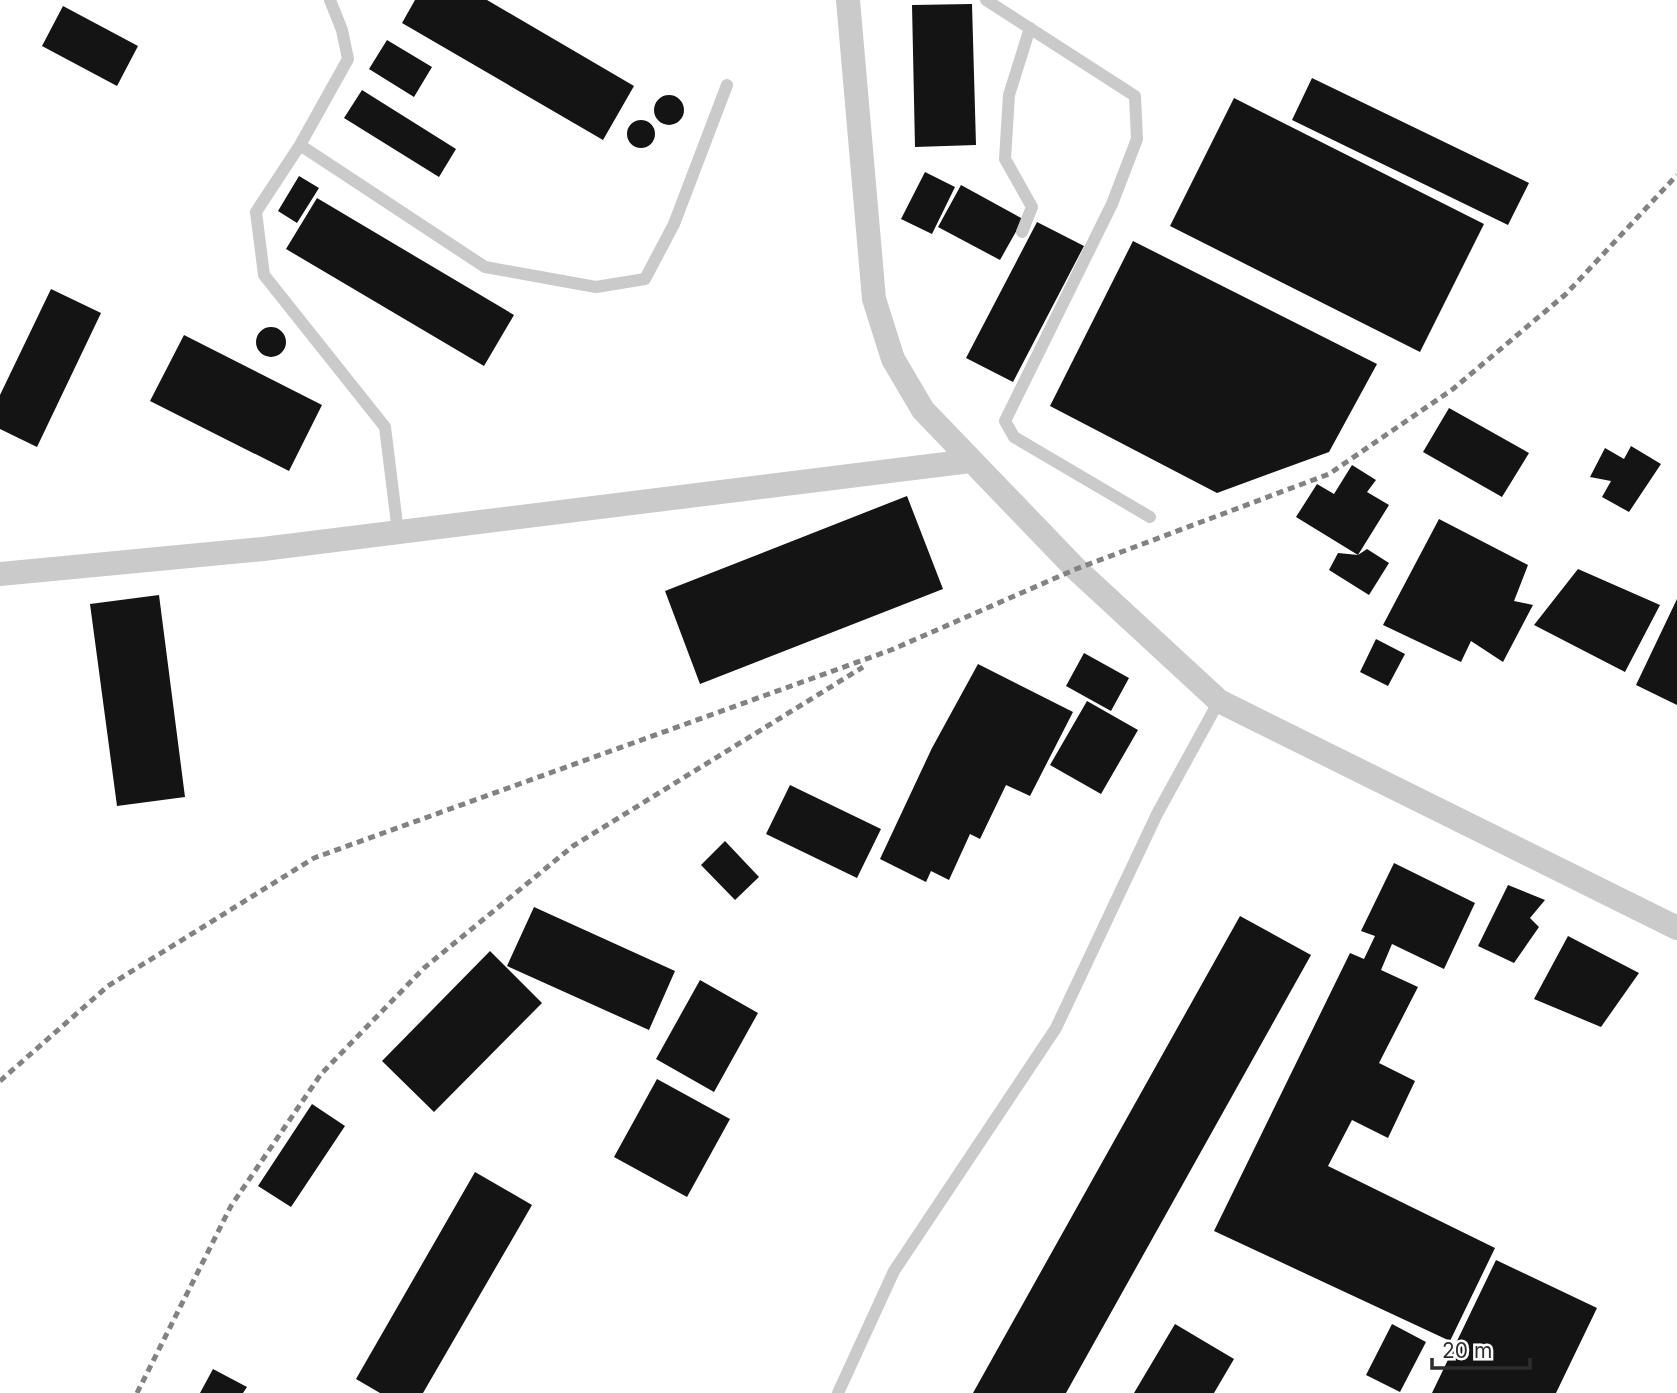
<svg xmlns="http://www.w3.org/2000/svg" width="1677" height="1393" font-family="Inter,sans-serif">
<rect width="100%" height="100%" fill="#fff"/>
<path fill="#141414" d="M415,0H487L634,86L603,140L402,23Z
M972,4L976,145L915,147L912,5Z
M63,6L138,46L117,86L42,46Z
M387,40L432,67L414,97L369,69Z
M1312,78L1529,183L1508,225L1292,120Z
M362,90L456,149L439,177L344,118Z
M654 110a15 15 0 1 1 30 0a15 15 0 1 1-30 0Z
M1234,98L1484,224L1420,352L1170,226Z
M627 134a14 14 0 1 1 28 0a14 14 0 1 1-28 0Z
M925,172L955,187L932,234L901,219Z
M299,176L319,188L297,223L278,211Z
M961,185L1023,219L1000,260L938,227Z
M317,198L514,315L484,366L286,249Z
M1037,222L1084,246L1013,382L966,358Z
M1133,241L1377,364L1329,452L1217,493L1050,406Z
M51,289L101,313L37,447L0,429V395Z
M256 342a15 15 0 1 1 30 0a15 15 0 1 1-30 0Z
M184,335L322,405L289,471L150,401Z
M1449,408L1529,453L1502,497L1423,452Z
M1631,446L1661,464L1629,512L1602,497L1611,481L1590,477L1605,448L1624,459Z
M1352,465L1376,480L1367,492L1389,505L1358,555L1367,549L1389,563L1369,595L1329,570L1338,553L1358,555L1296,517L1317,484L1334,494Z
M907,496L943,589L700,684L665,591Z
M1439,519L1528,565L1514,601L1533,605L1503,662L1471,641L1461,662L1383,625Z
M1578,569L1660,605L1625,672L1534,625Z
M159,595L185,797L117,806L90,604Z
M1677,599V705L1636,685Z
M1376,639L1405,654L1388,686L1360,672Z
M1084,653L1129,678L1111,711L1066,686Z
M978,664L1073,712L1030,796L1006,785L980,839L970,834L949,880L931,871L926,882L880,859L932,748Z
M1087,701L1138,730L1101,794L1050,765Z
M790,785L881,829L857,878L766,834Z
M725,841L759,877L735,900L701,865Z
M1394,863L1475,903L1444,969L1392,944L1381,970L1418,987L1379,1063L1415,1081L1388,1138L1352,1120L1328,1166L1495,1248L1450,1341L1214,1231L1350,953L1364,959L1375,936L1361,931Z
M1508,885L1545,900L1530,918L1539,927L1514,963L1478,946Z
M534,907L675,971L649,1030L507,966Z
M1240,916L1311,955L1066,1393H973Z
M1568,936L1639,973L1601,1027L1534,999Z
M490,951L542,1003L434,1112L382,1061Z
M700,980L758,1013L714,1092L656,1059Z
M657,1079L730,1119L687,1197L614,1157Z
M312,1104L345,1126L291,1207L258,1186Z
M475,1172L532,1205L423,1393H380L356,1379Z
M1496,1260L1597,1308L1556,1393H1432Z
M1175,1324L1234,1359L1214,1393H1134Z
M1392,1324L1426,1342L1400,1392L1366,1375Z
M213,1369L247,1387L243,1393H200Z"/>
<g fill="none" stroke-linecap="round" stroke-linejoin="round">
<path stroke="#cacaca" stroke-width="12" d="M330,0L342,30L348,59L300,145L256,212L264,275L385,427L398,532
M986,0L1135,96L1137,139L1112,204L1005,421L1014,437L1150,517
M300,145L485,267L596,287L645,279L674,224L727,85
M1022,232L1032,207L1005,159L1009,95L1030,28
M838,1393L894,1271L1056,1028L1157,814L1219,701"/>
<path stroke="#cacaca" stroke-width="24" d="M848,0L874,299L893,359L923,410L1076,569L1219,701L1677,928
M0,574L263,549L970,461"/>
<path stroke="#828282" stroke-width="5" stroke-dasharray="7 5" stroke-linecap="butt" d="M0,1081L108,986L314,858L891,650L1076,569L1329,474L1453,389L1566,294L1677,175
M137,1393L231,1206L321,1074L424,968L573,846L863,667"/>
</g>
<path d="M1432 1358v10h98v-10" fill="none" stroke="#2d2d2d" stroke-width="3.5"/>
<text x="1442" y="1358" font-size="21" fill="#2d2d2d" stroke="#ffffff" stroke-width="5" paint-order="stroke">20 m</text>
</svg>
